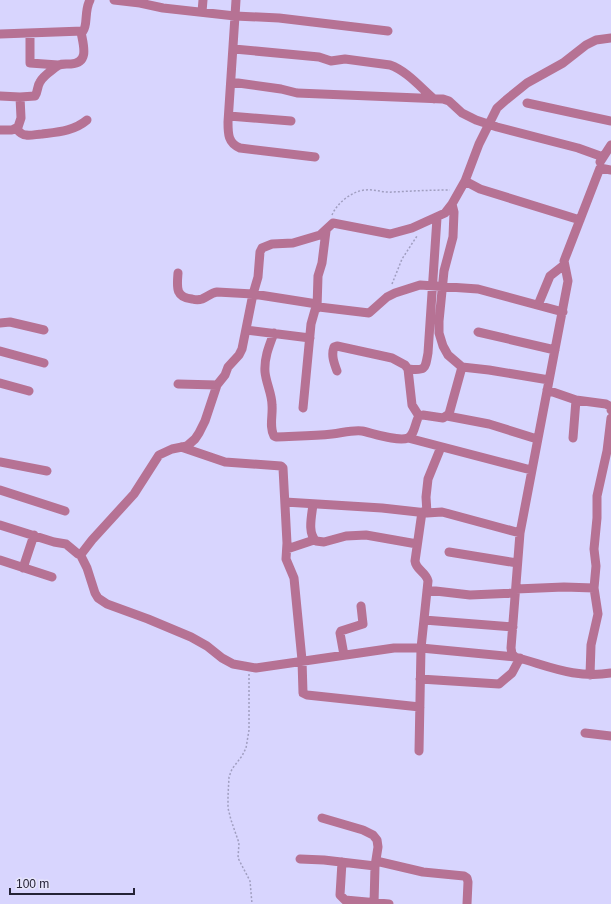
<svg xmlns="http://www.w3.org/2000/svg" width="611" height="904" font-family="Helvetica,sans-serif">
<rect width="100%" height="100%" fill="#d8d5fe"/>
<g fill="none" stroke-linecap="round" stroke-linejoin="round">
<path stroke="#a09ec0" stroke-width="1.5" stroke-dasharray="2 2" stroke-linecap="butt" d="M332,215C337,203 352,191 365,190C375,189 384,193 393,192C412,191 430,190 450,190
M392,284L402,259L417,236
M249,674V730L246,748L242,756L232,769L229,777L228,796V808L231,820L239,843L238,858L250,881L252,904"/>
<path stroke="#b67294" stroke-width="9" d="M114,0L140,3L163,8L235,16L228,122C228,134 228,143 240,148L315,157
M236,0L235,16L279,18L388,31
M202,12L203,0
M30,33V63L58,65
M0,34L83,31C88,25 84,11 90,0
M234,49L319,57L331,61L345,59L390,65C407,71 420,87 434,99
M231,82L281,89L297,93L443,99L449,101L462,113L476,120L497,127L578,148L603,157
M0,96L20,97
M527,103L611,121
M229,116L291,121
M16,128C19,132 22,135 26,135C31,136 37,134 42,134C58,132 74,131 87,120
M0,130H12L18,127L21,118L20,97L35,96C38,92 37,86 40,82C43,76 51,71 56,67C60,63 65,64 71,64C90,63 83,44 81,32
M600,162L611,145
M611,170L600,168L564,261L568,281L520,533L511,648L512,654L515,657C549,666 575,679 611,673
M465,181L480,189L580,220
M452,204L454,212L453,237L444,271L439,321V333L443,346L448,355L462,367L489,370L549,380
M178,273C177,287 175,297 192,299C196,300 199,300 202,299C207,297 211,293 217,292L253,294L317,304
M538,305L550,276L564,265
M317,308L318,276L322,263L326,231
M0,323L10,322L44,330
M246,330L310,338
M478,332L555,350
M274,333C269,346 264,358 265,372C266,383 272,394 272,405C273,415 269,427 274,436L276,437C295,436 313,436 332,434C342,433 351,430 362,431C372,433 398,442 408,438C415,434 415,422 419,416L423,415L443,418L449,414L462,367
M0,351L44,363
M408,369C426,371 425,369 428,353L437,218
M337,371C334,363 331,355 334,347L337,346L392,358L405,365L408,369L412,405L419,416
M0,383L29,391
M178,384L217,385
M547,390L576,400L606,404L611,407V410
M303,408L311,324L315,310L319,307L369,313L387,297L395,293L420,285L478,289L563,312
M447,416L489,424L537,439
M408,438L531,470
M573,438L576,400
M181,447L225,462L281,466L283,468L287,543L286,559L294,578L302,660L303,693L307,695L420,707
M0,462L47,471
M0,490L65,511
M285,502L382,508L427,513L442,512L520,533
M313,504C312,515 307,533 316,541L324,542L346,536L366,535L417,544
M427,513L426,497L428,479L441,447
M0,525L54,542L66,544L78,554L82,553L92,540L134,494L159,455L172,449L187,446L195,439L199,433L205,421L217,385L225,375L228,367L239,355L242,349L253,294L258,277L260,252L262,248L272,244L293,243L320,235L333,223L390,234L412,228L445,213L452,204L465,181L479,144L497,108L506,100L527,83L563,63L586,45L596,40L611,38
M287,549L314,540
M449,552L517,563
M80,554L87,568L95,593L98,598L107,604L148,619L191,637L207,646L222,658L233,664L256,668L394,648H421L515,657
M0,560L52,577
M23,568L34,535
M516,589L564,587L594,588
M427,590L470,595L515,593
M424,620L513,627
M344,655L340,633L341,631L363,624L361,606
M590,675L591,645L598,614L594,588L596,566L594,549L597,518V496L607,451L611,418
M420,679L499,684L512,673L520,658
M585,733L611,736
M419,751L421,648L428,581C426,572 416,570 415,561L422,512
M322,818L363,830L373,835L377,840L378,847L375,866L374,904
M300,859L324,860L375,866
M376,861L423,872L464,876L467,878L468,882L467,904
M342,862L340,895L345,900L389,904"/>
</g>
<path d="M10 888v6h124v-6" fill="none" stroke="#252336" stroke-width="2"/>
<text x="16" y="888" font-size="12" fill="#252336" stroke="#e6e5fa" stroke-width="3" paint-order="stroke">100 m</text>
</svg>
